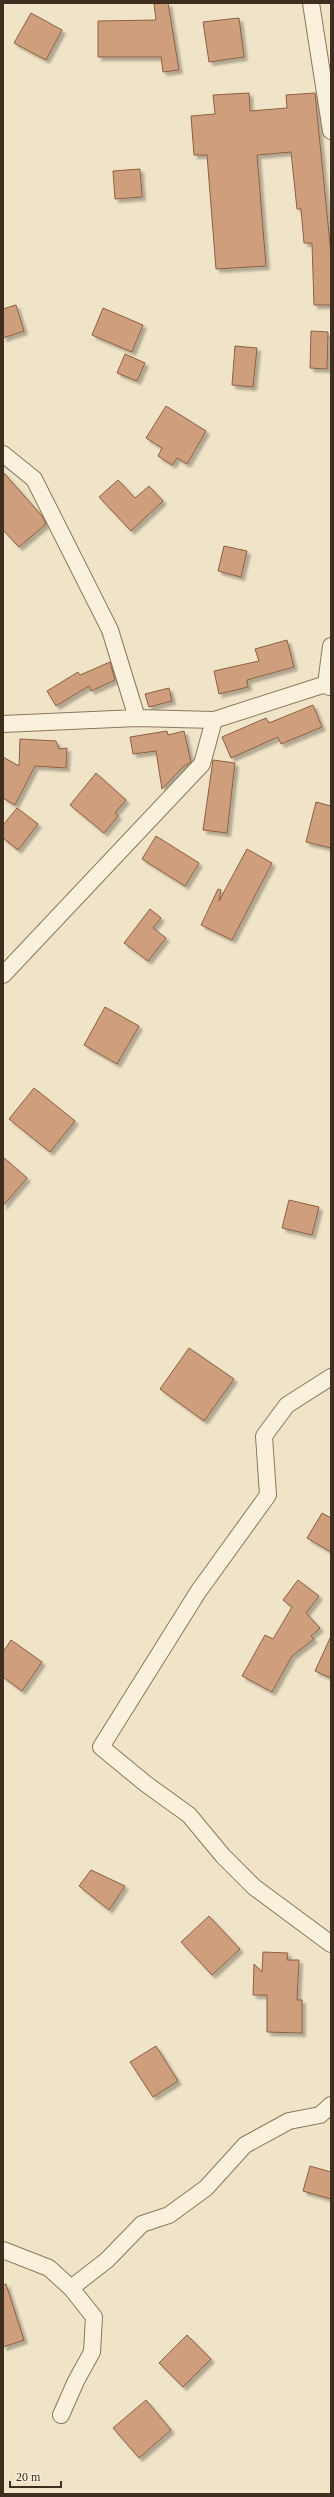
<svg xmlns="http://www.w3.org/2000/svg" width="334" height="2497" font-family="Georgia,serif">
<defs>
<filter id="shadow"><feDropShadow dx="3.5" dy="3.5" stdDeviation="1" flood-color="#0004"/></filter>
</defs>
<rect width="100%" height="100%" fill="#f0e4c8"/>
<path fill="#cf9f7d" stroke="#8d5f41" filter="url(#shadow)" d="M168,3L179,70L163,72L161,57H98V21L156,20L154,4Z
M31,13L62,30L46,60L14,43Z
M239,18L244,57L209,62L203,22Z
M249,93L250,111L287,108L286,95L315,93L331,254V305H314L312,243H304L301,209H297L291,152L257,155L266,266L216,269L207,155H194L191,116L215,114L213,95Z
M140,169L142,197L115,199L113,171Z
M16,305L24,331L3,338V309Z
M103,308L143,325L132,352L92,335Z
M311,331L328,332L327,369L310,368Z
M235,346L257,348L253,387L232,385Z
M125,354L145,363L137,381L117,373Z
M166,406L206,431L187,464L177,458L172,465L158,456L162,448L146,438Z
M3,472L42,516L46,524L19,547L3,530Z
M118,480L135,498L149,486L163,501L131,531L99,497Z
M224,546L247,551L241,577L218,571Z
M287,640L294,667L247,680L248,687L219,694L214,671L259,661L255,649Z
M110,662L115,680L91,691L89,686L56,706L47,691L78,672L80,675Z
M169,688L172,701L149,707L145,694Z
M313,705L322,727L281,744L278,737L231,758L222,737L266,718L269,723Z
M167,731L168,735L184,731L191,762L183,767L162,789L156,751L133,754L130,737Z
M20,739L56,741L59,749L67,748L66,768L35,766L15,805L3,798V757L19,766Z
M213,760L235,763L227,833L203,830Z
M96,773L126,800L115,813L118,816L104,833L70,805Z
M316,802L331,806V848L306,842Z
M17,808L38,824L18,850L3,838V825Z
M156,836L199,863L185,886L142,859Z
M247,849L272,863L232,940L201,925L218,889L221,890L219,901Z
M150,909L161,918L153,928L166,938L148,961L124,943Z
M105,1007L139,1026L117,1064L84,1045Z
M34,1088L75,1121L50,1152L9,1119Z
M3,1157L27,1178L3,1206Z
M289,1200L319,1207L312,1235L282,1228Z
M189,1348L234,1379L204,1421L160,1389Z
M322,1513L331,1518V1552L307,1538Z
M298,1580L319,1596L306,1613L320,1628L311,1636L314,1639L292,1656L272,1692L242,1676L265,1635L273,1639L292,1607L283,1600Z
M331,1636V1678L315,1671Z
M11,1640L42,1662L22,1691L3,1677V1652Z
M91,1870L125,1886L109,1910L79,1886Z
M209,1916L240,1949L212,1975L181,1942Z
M263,1952L288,1953L287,1960H299L297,2000H302V2033L267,2032V1995H253L254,1964L262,1972Z
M156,2046L178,2081L153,2097L130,2062Z
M310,2166L331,2172V2199L303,2191Z
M6,2284L24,2340L3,2347V2285Z
M187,2335L211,2359L183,2387L159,2363Z
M146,2400L171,2430L139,2458L113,2428Z"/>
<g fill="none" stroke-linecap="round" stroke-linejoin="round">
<defs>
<path id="minor" d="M311,3L331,131
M3,454L34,479L110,630L137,718
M329,687L326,684L331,646
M3,724L137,718L214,720L326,684L331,679
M3,975L202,764L214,720
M331,1377L287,1405L264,1436L268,1495L198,1592L101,1747L146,1784L189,1815L223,1856L254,1887L331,1944
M3,2250L49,2268L71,2288L94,2317L92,2352L76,2381L61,2415
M71,2288L107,2260L142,2224L169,2215L206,2188L245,2145L289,2121L320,2115L331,2105"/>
</defs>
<use href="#minor" stroke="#8d765c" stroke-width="18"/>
<use href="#minor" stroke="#faf1dc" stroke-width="16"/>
</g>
<rect width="334" height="2497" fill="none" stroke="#3d2e20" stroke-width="8"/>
<path d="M10 2481v6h51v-6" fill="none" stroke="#3d2e20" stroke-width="2"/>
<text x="16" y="2481" font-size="12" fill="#3d2e20" stroke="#f7eed8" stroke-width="3" paint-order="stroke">20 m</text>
</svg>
